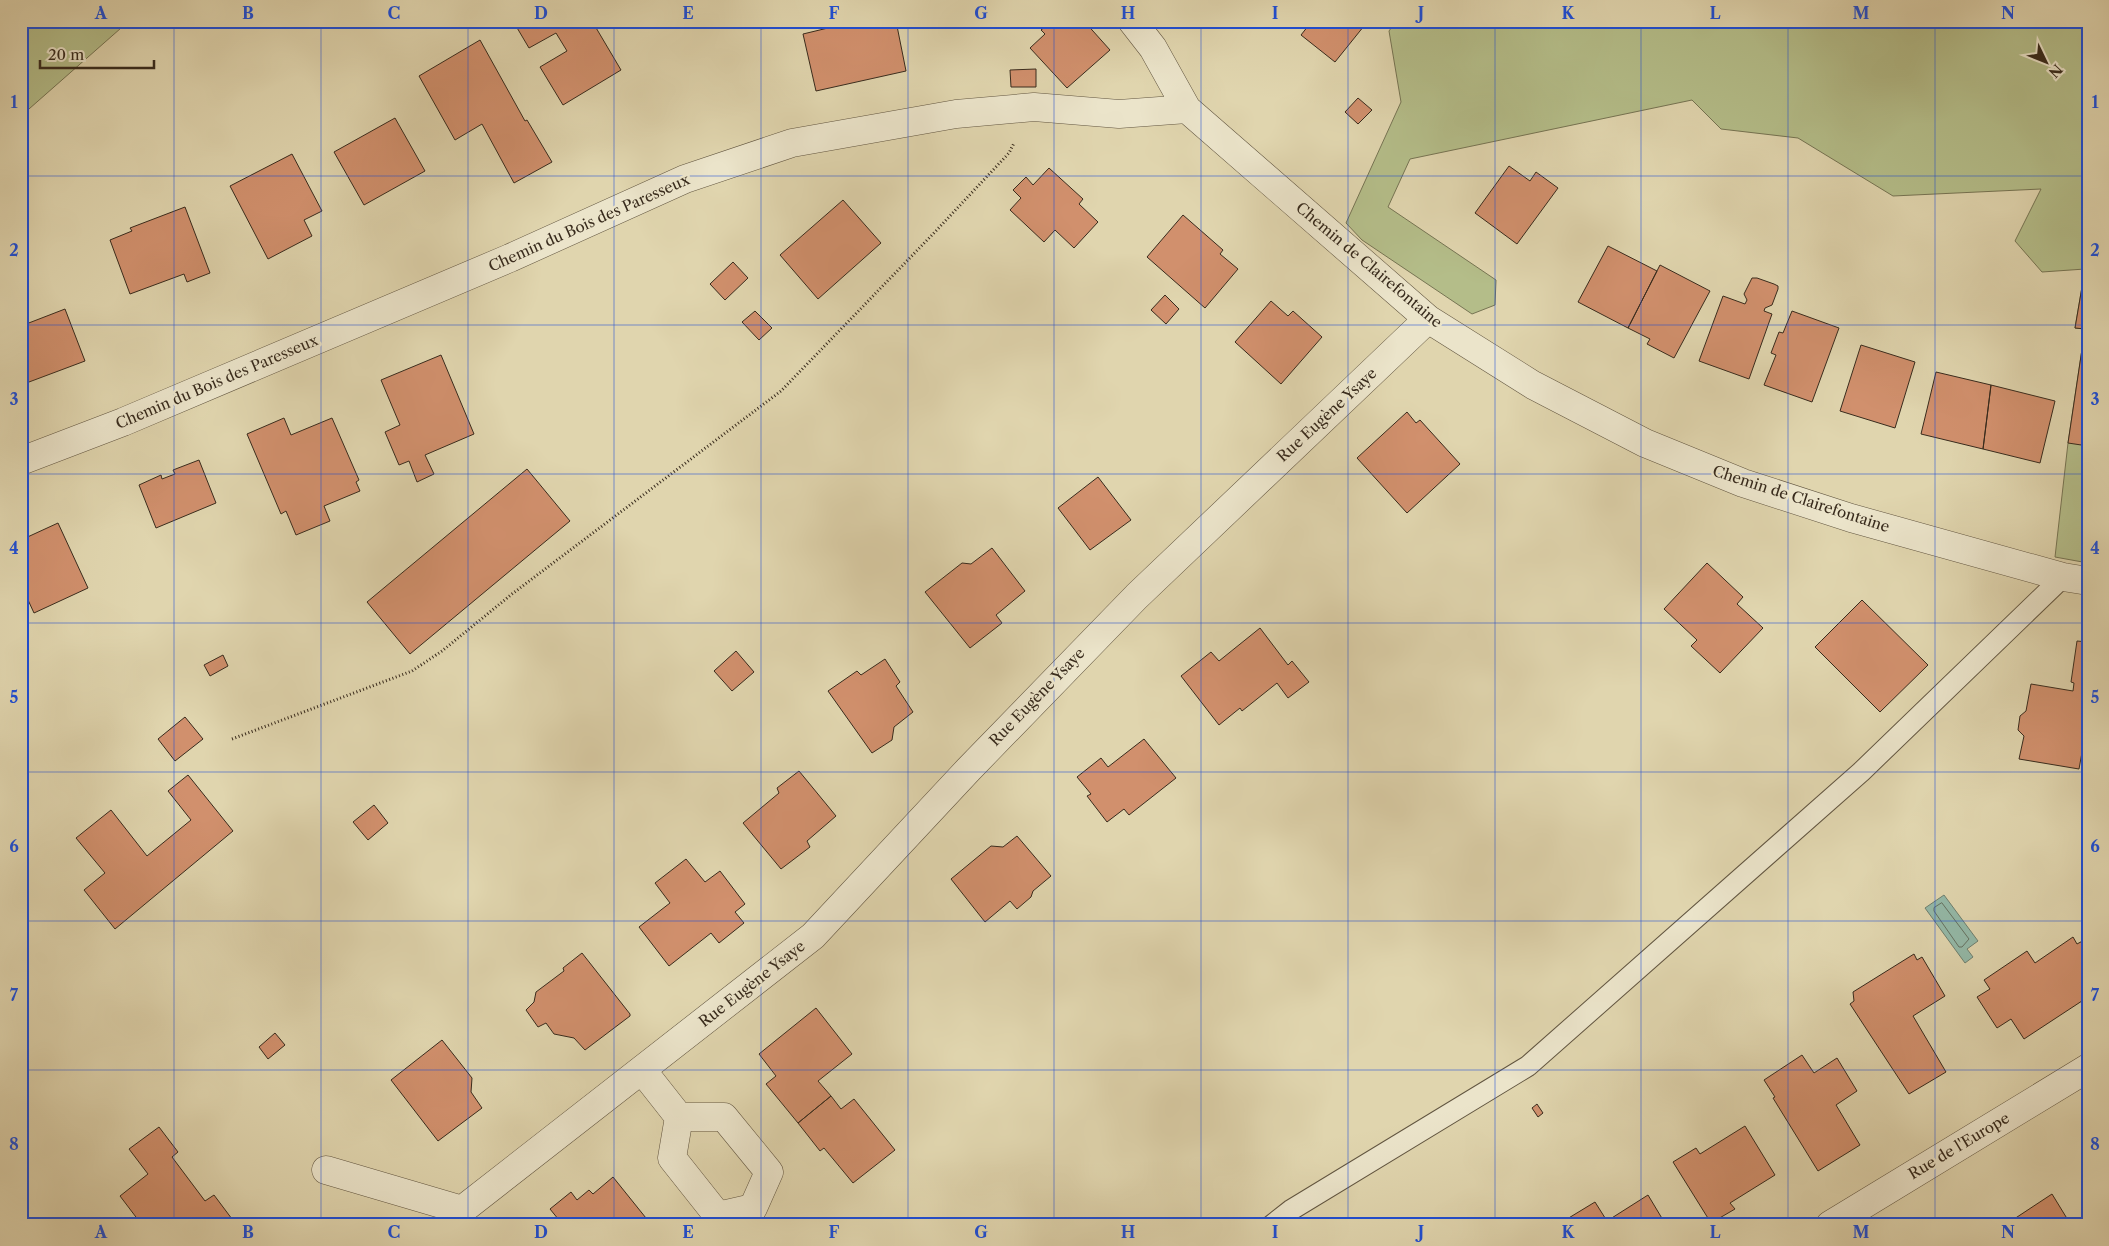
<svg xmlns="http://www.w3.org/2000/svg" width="2109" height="1246" font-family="'Libre Caslon Text',serif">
<rect width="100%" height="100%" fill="#e0d5ae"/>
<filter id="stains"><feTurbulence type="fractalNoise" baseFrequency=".004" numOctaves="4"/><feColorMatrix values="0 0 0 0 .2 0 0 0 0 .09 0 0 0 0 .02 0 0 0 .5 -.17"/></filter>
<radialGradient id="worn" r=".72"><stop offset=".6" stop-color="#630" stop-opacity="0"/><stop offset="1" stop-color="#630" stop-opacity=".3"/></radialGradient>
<path fill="#b4bd89" stroke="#767453" d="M21,21H129L21,116Z
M1396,21H2088V563L2055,557L2068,443L2085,329L2075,328L2085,269L2042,272L2015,241L2041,189L1893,196L1798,138L1721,129L1692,100L1410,159L1388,207L1496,280L1495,305L1472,314L1362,240L1346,223L1401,102L1389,31Z"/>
<path fill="#94b9a8" stroke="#6f8070" d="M1944,895L1978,941L1967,949L1973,957L1965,963L1925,908Z"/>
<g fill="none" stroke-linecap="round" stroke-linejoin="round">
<path stroke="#667262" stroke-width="1" d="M1942,903L1969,939L1962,947H1959L1934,911V908Z"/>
</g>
<path fill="#d1906d" stroke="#382b1d" d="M513,21H592L621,70L563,105L540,67L567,51L556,33L529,48Z
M857,21H896L906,71L816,91L803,34Z
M1052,21H1084L1110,50L1067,88L1030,48L1045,34L1041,30Z
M1312,21H1368L1335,62L1301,35Z
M480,40L525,121L527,120L552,162L514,183L482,124L455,140L419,76Z
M1036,69V87H1011L1010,70Z
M1358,98L1372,110L1358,124L1345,112Z
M395,118L425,171L364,205L334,152Z
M292,154L322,211L304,220L312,236L268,259L230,186Z
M1509,166L1530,181L1536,172L1558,188L1517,244L1475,213Z
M1049,168L1083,199L1079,204L1098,222L1074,248L1055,230L1044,242L1010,210L1021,198L1013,190L1026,177L1033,185Z
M843,200L881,243L818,299L780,255Z
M185,207L210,273L187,282L184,274L130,294L110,240L132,231L130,228Z
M1183,215L1223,250L1220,254L1238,269L1205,308L1147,257Z
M1608,246L1657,271L1628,328L1578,302Z
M2088,252V446L2068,443L2085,329L2075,328Z
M733,262L748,278L725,300L710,284Z
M1660,265L1710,291L1674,358L1647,344L1650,339L1628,328Z
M1752,278H1757L1774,284L1778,286V289L1772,305L1765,308L1764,311L1772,314L1749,379L1699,361L1723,296L1745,304L1747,300L1744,294Z
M1165,295L1179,309L1166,324L1151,310Z
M1271,301L1288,316L1293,311L1322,337L1281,384L1235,342Z
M65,309L85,361L21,385V326Z
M755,311L772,328L759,340L742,322Z
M1792,311L1839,328L1812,402L1764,385L1776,355L1771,353L1779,332L1783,333Z
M1861,345L1915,362L1895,428L1840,411Z
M441,355L474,434L425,455L434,474L417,482L409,461L399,465L385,432L400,425L381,380Z
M1936,372L1991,385L1983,449L1921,434Z
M1991,385L2055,401L2040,463L1983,449Z
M1407,412L1416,423L1420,420L1460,464L1407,513L1357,458Z
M284,418L291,435L332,418L359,480L356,482L360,491L324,506L330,521L296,535L286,511L281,514L247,434Z
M199,460L216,503L156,528L139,485L161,475L162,479L175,474L173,470Z
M527,469L570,521L410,654L367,602Z
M1098,477L1131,520L1090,550L1058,508Z
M58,523L88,588L34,613L23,589L21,590V540Z
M992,548L1025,591L996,615L1002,623L970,648L925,592L962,563L971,564Z
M1707,563L1743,597L1737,604L1763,628L1720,673L1691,646L1697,640L1664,609Z
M1862,600L1928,665L1880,712L1815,647Z
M1260,628L1288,665L1292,661L1309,682L1288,698L1277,683L1242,711L1240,708L1219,725L1181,676L1211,652L1219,661Z
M2077,641L2088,642V719L2079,769L2019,759L2024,736L2018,730L2020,716L2026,711L2031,684L2073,691L2074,683L2071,682Z
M736,651L754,672L732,691L714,671Z
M223,655L228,666L210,676L204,665Z
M885,659L900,682L896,686L913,712L894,727L892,740L872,753L828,691L857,671L861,675Z
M185,717L203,739L175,761L158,739Z
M1144,739L1176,778L1129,815L1124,809L1107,822L1087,796L1091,794L1077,777L1101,758L1108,767Z
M799,771L836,816L807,841L810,847L781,869L743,823L779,793L777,788Z
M188,775L233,831L115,929L84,890L105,873L76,838L111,810L147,856L191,820L168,791Z
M374,805L388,823L368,840L353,822Z
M1017,836L1051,876L1033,891L1031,897L1017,909L1010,901L985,922L951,879L991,846L1003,847Z
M686,859L705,882L720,871L745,904L735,912L744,923L719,943L711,933L669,966L639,927L670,903L655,883Z
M2073,937L2077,944L2088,938V997L2024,1039L2011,1019L1997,1028L1977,997L1990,989L1984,980L2027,951L2035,963Z
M582,953L630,1014V1016L585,1050L574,1038L554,1034L546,1023L538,1027L526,1010L534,1002L536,992L564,971L563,968Z
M1914,954L1917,960L1922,957L1945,996L1913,1016L1946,1072L1909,1094L1850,1004L1854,1001L1853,992Z
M816,1008L852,1054L818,1081L831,1096L798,1123L766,1084L776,1076L759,1054Z
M275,1033L285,1045L268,1059L259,1047Z
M442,1040L472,1078L471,1092L482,1108L438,1141L391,1080Z
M1802,1055L1814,1073L1837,1058L1857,1091L1836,1105L1860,1145L1818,1171L1773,1098L1775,1097L1764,1080Z
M831,1096L841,1109L854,1099L895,1150L853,1183L824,1148L820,1151L798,1123Z
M1537,1104L1543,1113L1538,1117L1532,1108Z
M1745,1126L1775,1175L1730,1203L1735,1209L1711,1223L1673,1162L1696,1148L1700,1154Z
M159,1127L178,1152L172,1157L205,1201L214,1195L235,1223L233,1225H142L120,1196L148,1174L129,1149Z
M613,1177L650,1223L648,1225H563L550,1209L571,1192L577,1200L589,1190L593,1194Z
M2052,1194L2071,1225H2009L2008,1223Z
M1648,1195L1666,1225H1571L1567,1219L1595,1202L1607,1221Z"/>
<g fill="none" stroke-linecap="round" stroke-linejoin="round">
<defs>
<path id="service" d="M1272,1225L1291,1210L1528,1066L1861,772L2063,577"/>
<path id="minor" d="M1132,21L1153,48L1187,109L1428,319L1533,385L1645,443L1743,483L1851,518L2063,577L2088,581
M21,461L123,422L510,258L685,179L792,143L956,114L1034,107L1119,114L1187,109
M642,1070L679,1117L672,1158L718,1216L753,1208L769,1172L724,1117H679
M326,1170L462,1210L813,936L968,770L1137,596L1428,319
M1830,1225L2088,1068"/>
</defs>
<use href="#service" stroke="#625641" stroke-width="22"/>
<use href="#minor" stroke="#625641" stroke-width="29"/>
<path stroke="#382b1d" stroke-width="3" stroke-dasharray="1 2.5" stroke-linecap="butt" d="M232,739L412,671L442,651L512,594L781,391L933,234L1009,153L1014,143"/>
<use href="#service" stroke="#ebe4ca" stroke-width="20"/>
<use href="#minor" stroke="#ebe4ca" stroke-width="28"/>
</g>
<path fill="none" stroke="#1d4ed8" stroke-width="1" stroke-opacity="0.55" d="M174,21V1225M321,21V1225M468,21V1225M614,21V1225M761,21V1225M908,21V1225M1054,21V1225M1201,21V1225M1348,21V1225M1495,21V1225M1641,21V1225M1788,21V1225M1935,21V1225M21,176H2088M21,325H2088M21,474H2088M21,623H2088M21,772H2088M21,921H2088M21,1070H2088"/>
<g text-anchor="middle" stroke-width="5" stroke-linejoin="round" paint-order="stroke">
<g font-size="15" fill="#382b1d" stroke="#ebe4ca">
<text transform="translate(589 223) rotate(-24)" y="5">Chemin du Bois des Paresseux</text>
<text transform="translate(1369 265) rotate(40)" y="5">Chemin de Clairefontaine</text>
<text transform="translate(217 382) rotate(-23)" y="5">Chemin du Bois des Paresseux</text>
<text transform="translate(1327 415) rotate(-43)" y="5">Rue Eugène Ysaye</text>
<text transform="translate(1801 499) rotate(18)" y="5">Chemin de Clairefontaine</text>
<text transform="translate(1037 697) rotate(-46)" y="5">Rue Eugène Ysaye</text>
<text transform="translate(752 984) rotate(-38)" y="5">Rue Eugène Ysaye</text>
<text transform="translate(1959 1146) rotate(-31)" y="5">Rue de l'Europe</text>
</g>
</g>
<rect width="2109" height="1246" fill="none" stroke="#e0d5ae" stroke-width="55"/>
<g transform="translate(2046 62) rotate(133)" stroke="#ebe4ca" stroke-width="4" paint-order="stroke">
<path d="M0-4L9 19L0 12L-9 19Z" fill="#382b1d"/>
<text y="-8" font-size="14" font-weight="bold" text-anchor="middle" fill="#382b1d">N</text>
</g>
<path d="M40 60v8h114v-8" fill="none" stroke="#382b1d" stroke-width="2.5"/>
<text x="48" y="60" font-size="15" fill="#382b1d" stroke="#ebe4ca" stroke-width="4" paint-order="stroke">20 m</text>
<rect x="28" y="28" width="2054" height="1190" fill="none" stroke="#1d4ed8" stroke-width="2"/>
<g font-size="16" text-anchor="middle" font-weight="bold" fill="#1d4ed8">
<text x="101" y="19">A</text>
<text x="248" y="19">B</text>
<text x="394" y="19">C</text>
<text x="541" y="19">D</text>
<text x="688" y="19">E</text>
<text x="834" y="19">F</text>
<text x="981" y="19">G</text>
<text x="1128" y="19">H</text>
<text x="1275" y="19">I</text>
<text x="1421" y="19">J</text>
<text x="1568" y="19">K</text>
<text x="1715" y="19">L</text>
<text x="1861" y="19">M</text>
<text x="2008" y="19">N</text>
<text x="14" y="108">1</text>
<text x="2095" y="108">1</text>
<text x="14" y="256">2</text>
<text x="2095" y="256">2</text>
<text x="14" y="405">3</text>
<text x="2095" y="405">3</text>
<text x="14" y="554">4</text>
<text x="2095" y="554">4</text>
<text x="14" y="703">5</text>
<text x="2095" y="703">5</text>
<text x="14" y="852">6</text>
<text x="2095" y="852">6</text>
<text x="14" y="1001">7</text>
<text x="2095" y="1001">7</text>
<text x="14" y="1150">8</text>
<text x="2095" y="1150">8</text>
<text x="101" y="1238">A</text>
<text x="248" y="1238">B</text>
<text x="394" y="1238">C</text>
<text x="541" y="1238">D</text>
<text x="688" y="1238">E</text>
<text x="834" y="1238">F</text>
<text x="981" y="1238">G</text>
<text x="1128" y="1238">H</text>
<text x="1275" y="1238">I</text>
<text x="1421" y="1238">J</text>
<text x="1568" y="1238">K</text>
<text x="1715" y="1238">L</text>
<text x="1861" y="1238">M</text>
<text x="2008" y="1238">N</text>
</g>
<rect width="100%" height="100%" filter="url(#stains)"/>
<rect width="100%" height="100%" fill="url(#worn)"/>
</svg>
